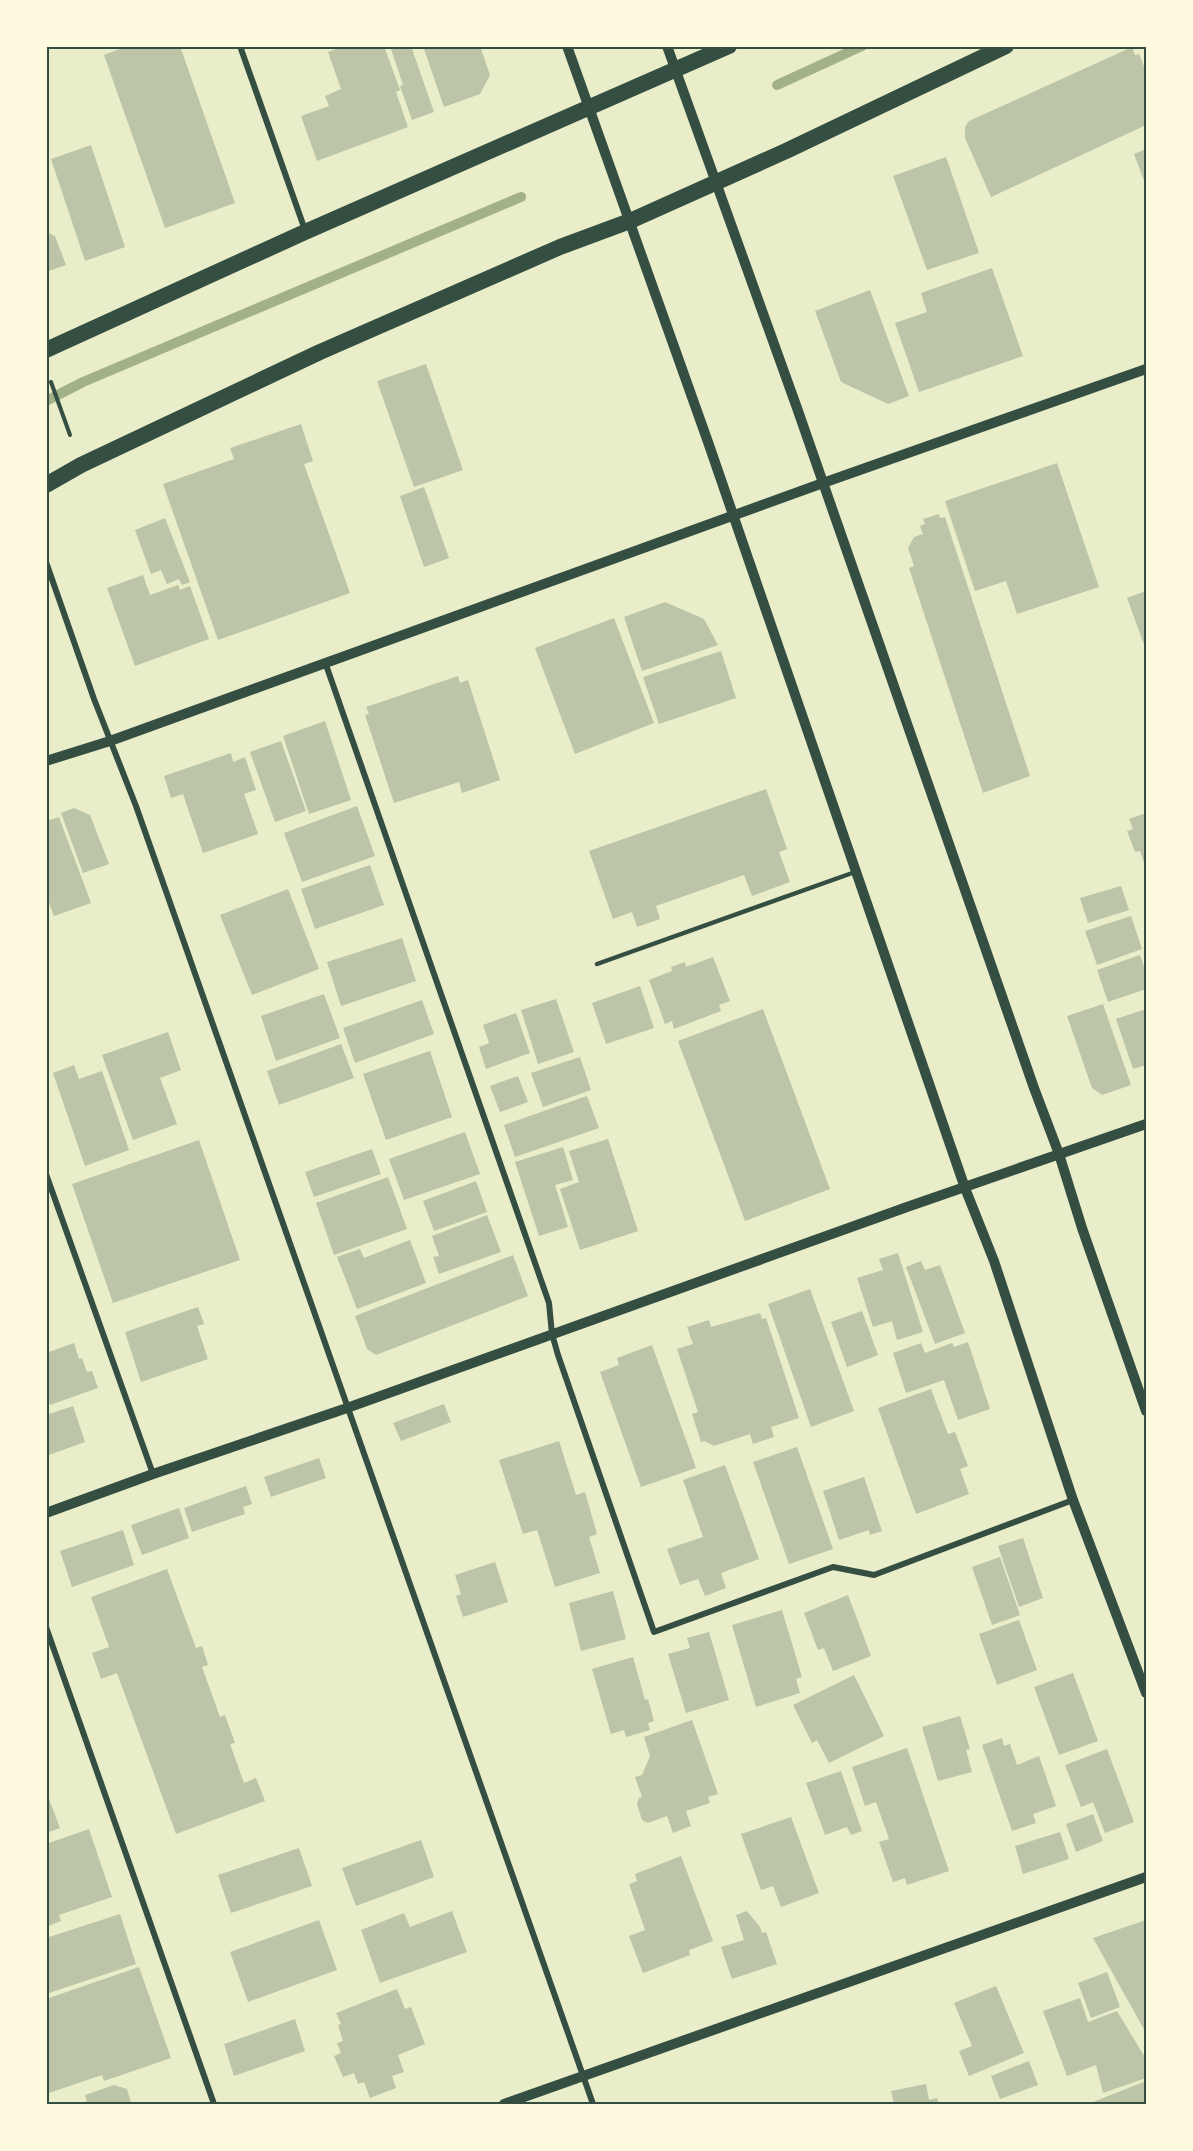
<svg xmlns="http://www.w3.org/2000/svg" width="1193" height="2151" font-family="Karla,sans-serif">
<rect width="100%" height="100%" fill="#e9edc9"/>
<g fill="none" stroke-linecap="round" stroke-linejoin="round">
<path stroke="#a3b18a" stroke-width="10" d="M777,85L862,46
M46,401L83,382L521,197"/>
</g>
<path fill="#bcc5a7" d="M127,46H180L235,203L165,228L104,55Z
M344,46H384L400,90L396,92L408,127L317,161L301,116L329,106L325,96L341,89L328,52Z
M390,46H411L434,112L412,120L400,86L403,85Z
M423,46H480L490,75L480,94L444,107Z
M1132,47L1135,55L1139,54L1146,71V125L991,197L965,138V127L969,121Z
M91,145L125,247L85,261L51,159Z
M1146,149V186L1134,154Z
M946,157L979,253L927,270L893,176Z
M46,232L55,236L66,265L46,272Z
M992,268L1023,356L919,392L895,323L927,312L921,293Z
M870,290L909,396L888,404L841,382L815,311Z
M426,364L463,470L414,487L377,381Z
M301,424L313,461L304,464L350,593L218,640L163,484L234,459L230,448Z
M1057,463L1099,587L1017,614L1006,581L975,591L945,501Z
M424,487L449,558L424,567L400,496Z
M939,514L940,518L945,517L1030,776L983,793L909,568L914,566L908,548L914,537L923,534L920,526L925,524L923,519Z
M165,518L190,582L182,585L179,579L167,584L161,570L151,574L135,530Z
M143,575L150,595L178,585L180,590L190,586L209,639L135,666L107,588Z
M1146,591V650L1127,598Z
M665,602L704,619L718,645L642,671L624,617Z
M614,618L654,723L575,754L535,648Z
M721,651L736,698L659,724L643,677Z
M458,676L460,683L468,680L500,780L462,793L459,782L394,803L365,715L369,714L366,707Z
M325,721L351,800L309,814L283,736Z
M281,741L306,811L275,822L250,752Z
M231,753L233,762L245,757L256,790L244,794L258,834L203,853L183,794L171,798L164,776Z
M766,789L787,849L779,852L790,882L752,896L744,875L656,906L660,919L637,927L632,912L613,919L589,851Z
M357,806L375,856L302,882L284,833Z
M74,808L90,815L109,864L83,873L61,813Z
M1146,813V869L1140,851L1135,852L1127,831L1133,829L1129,819Z
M59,817L91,903L54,916L46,895V821Z
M370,865L384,905L315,929L301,889Z
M1121,886L1129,910L1088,923L1080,898Z
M288,889L319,969L252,995L220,915Z
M1131,916L1142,949L1097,965L1085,931Z
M402,938L416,981L341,1006L327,962Z
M1140,955L1144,967L1146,966V989L1108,1002L1097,970Z
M713,957L730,1001L719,1005L721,1011L674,1029L672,1021L665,1024L649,980L672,971L671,967L685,962L686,967Z
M640,986L654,1028L606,1044L592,1003Z
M324,994L340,1038L276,1061L261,1016Z
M556,999L574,1052L538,1064L521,1010Z
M422,1000L434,1034L355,1063L343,1028Z
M1103,1004L1131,1085L1102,1095L1092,1088L1067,1016Z
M763,1009L830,1189L745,1221L678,1041Z
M1146,1009V1065L1133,1069L1116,1019Z
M516,1013L530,1053L486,1069L479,1047L489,1043L483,1025Z
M168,1032L181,1070L160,1078L177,1124L133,1140L102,1055Z
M341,1044L354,1078L279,1105L267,1071Z
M430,1051L452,1117L386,1140L363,1074Z
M580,1057L591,1090L543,1107L531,1073Z
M74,1065L79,1079L102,1071L129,1150L85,1166L53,1073Z
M518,1076L528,1102L500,1112L490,1086Z
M587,1096L599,1128L515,1157L504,1125Z
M465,1132L480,1174L404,1200L389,1159Z
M608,1139L638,1231L580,1250L560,1189L579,1182L569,1151Z
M199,1140L240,1260L113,1303L72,1184Z
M563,1147L573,1180L555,1185L568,1227L539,1236L515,1162Z
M372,1149L381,1174L314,1197L305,1172Z
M388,1177L407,1229L334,1255L316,1203Z
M476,1181L487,1212L434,1231L423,1201Z
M487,1215L501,1252L439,1274L433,1257L439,1256L432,1236Z
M410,1240L426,1283L357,1309L337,1257L360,1249L364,1258Z
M898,1253L923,1332L897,1340L892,1321L873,1327L857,1278L883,1270L879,1259Z
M513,1255L528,1296L376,1355L367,1349L355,1316Z
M921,1261L925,1270L940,1265L965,1333L935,1344L906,1267Z
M810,1289L854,1411L811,1427L768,1304Z
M198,1307L204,1324L197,1326L208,1359L141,1382L125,1332Z
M862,1311L878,1355L847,1367L831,1322Z
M760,1313L762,1319L766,1318L799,1418L771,1427L774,1437L753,1444L750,1434L714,1446L705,1441L701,1442L692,1414L698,1412L677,1349L693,1344L687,1327L709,1320L711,1327Z
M968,1342L990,1409L958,1420L944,1380L906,1393L893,1353L921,1343L925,1353L952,1343L954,1347Z
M74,1343L79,1359L82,1358L87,1372L92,1371L98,1388L50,1405L46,1393V1353Z
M652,1345L696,1468L641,1487L600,1372L619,1365L617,1358Z
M931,1389L948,1434L955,1432L968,1466L960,1469L969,1494L916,1514L878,1408Z
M444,1404L451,1422L401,1441L393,1423Z
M73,1406L85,1442L46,1456V1415Z
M559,1441L576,1495L585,1492L597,1534L589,1537L600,1573L555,1587L537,1530L523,1534L499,1460Z
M797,1447L833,1549L789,1564L753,1462Z
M319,1458L326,1478L271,1497L264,1477Z
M725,1465L759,1559L721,1573L726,1588L705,1596L698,1579L680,1585L667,1549L703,1537L683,1480Z
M864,1477L882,1531L870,1535L869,1530L839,1540L823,1491Z
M246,1486L252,1504L243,1507L245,1514L192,1532L184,1508Z
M179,1508L189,1538L142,1555L131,1525Z
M123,1530L134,1565L72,1587L60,1551Z
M1023,1538L1043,1598L1019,1607L998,1546Z
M1000,1557L1020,1615L992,1625L972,1567Z
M495,1562L508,1602L463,1617L456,1596L461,1594L455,1575Z
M167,1569L196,1648L202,1646L208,1665L202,1667L220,1717L225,1715L235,1743L230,1744L244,1783L256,1778L265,1801L176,1834L117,1673L101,1679L92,1653L109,1647L91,1597Z
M613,1591L626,1639L581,1651L569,1603Z
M848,1595L871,1656L833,1671L824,1648L818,1650L804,1613Z
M782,1610L802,1677L796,1679L800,1693L756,1707L732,1625Z
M1019,1620L1037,1670L997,1685L979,1634Z
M709,1632L729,1700L686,1713L668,1654L690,1648L687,1638Z
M633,1657L645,1700L648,1699L654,1721L648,1723L650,1730L626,1737L624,1730L611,1734L592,1669Z
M1073,1673L1098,1741L1059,1755L1034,1687Z
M854,1675L884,1736L829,1763L817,1740L812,1743L793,1705Z
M960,1716L970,1749L966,1750L972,1772L938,1781L922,1727Z
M692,1720L718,1794L708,1797L710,1803L686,1811L691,1826L673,1833L667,1816L648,1823L642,1820L637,1804L639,1798L642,1797L635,1777L642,1775L650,1756L644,1737Z
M1002,1738L1004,1746L1010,1744L1017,1765L1039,1756L1056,1806L1033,1814L1036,1823L1012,1831L982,1745Z
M907,1748L949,1871L907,1885L905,1878L893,1882L879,1842L889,1839L876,1802L865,1806L852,1767Z
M1107,1749L1134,1822L1105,1833L1093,1802L1081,1807L1065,1765Z
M841,1771L862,1831L851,1835L847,1827L825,1835L806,1783Z
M46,1791L60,1828L46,1833Z
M1093,1814L1103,1841L1076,1852L1066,1824Z
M791,1817L819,1893L781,1907L773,1886L761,1890L741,1834Z
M89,1829L112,1897L59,1915L61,1921L46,1927V1844Z
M1060,1832L1069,1859L1023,1874L1015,1846Z
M421,1840L434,1877L356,1906L342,1868Z
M299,1848L312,1886L231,1913L218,1875Z
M681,1856L713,1941L689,1950L690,1955L643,1973L629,1936L645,1930L629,1884L637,1881L635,1874Z
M452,1911L467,1952L380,1983L361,1930L404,1913L410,1927Z
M747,1911L760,1927L762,1933L766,1932L777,1964L732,1979L721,1947L744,1940L736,1915Z
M120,1914L136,1964L46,1994V1938Z
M319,1920L337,1970L248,2002L230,1952Z
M1146,1920V2033L1093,1938Z
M139,1967L171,2058L104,2081L102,2075L46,2094V1999Z
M1107,1972L1120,2007L1091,2018L1078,1983Z
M996,1986L1024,2053L969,2076L959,2051L972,2046L954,2003Z
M397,1989L405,2009L411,2007L425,2044L398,2055L404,2072L392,2076L396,2088L370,2098L364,2082L358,2084L354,2073L343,2077L334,2056L341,2053L337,2043L343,2041L338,2025L341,2024L336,2013Z
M1080,1998L1088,2022L1117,2011L1146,2059V2078L1103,2093L1096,2065L1067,2076L1043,2011Z
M295,2019L305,2051L234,2076L224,2044Z
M1029,2061L1038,2085L1000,2099L991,2076Z
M1146,2081V2104H1088Z
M926,2084L929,2100L937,2098L939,2104H894L891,2091Z
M114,2085L127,2089L131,2103L138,2102L139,2104H78L87,2101L85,2095Z"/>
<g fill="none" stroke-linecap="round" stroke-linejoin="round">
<path stroke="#344e41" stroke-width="4" d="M51,382L70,435"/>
<path stroke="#344e41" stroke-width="4.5" d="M597,964L855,872"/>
<path stroke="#344e41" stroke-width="6" d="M240,46L305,230
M46,562L94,699L136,806L593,2104
M325,662L549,1303L552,1334L558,1355L654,1632L833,1567L874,1575L1073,1500
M46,1174L153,1474
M46,1627L214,2104"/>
<path stroke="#344e41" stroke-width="10" d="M567,46L708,442L965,1188L994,1261L1073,1500L1146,1693
M667,46L797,408L1034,1088L1059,1154L1082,1228L1146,1411
M46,761L110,741L823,483L1146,369
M46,1513L153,1474L347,1408L907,1207L1146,1124
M504,2104L1146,1877"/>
<path stroke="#344e41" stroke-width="16" d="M46,350L305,232L729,46
M46,485L81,465L320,352L560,247L630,221L786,151L1006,46"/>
</g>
<rect width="1193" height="2151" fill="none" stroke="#fefae0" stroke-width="96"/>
<rect x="48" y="48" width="1097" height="2055" fill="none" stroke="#344e41" stroke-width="2"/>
</svg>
